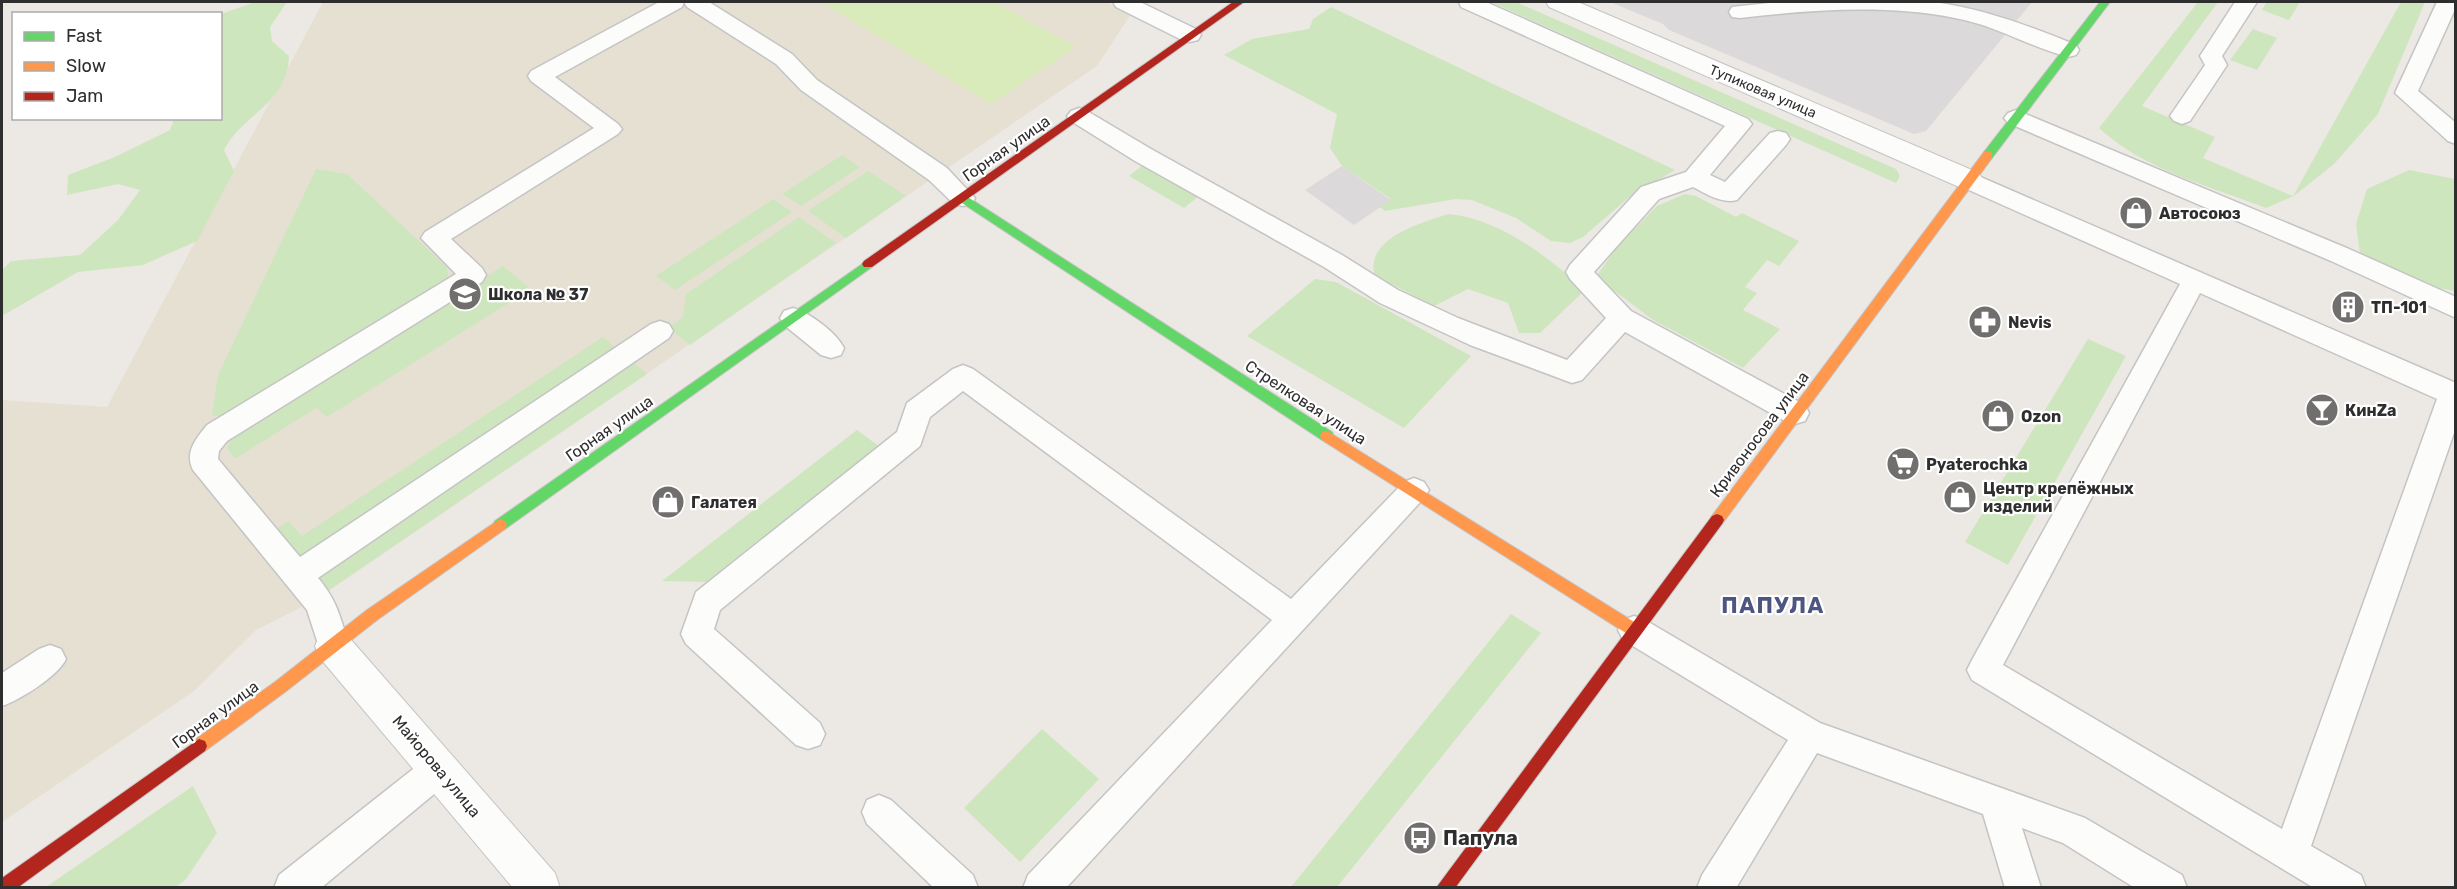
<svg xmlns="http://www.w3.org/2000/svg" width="2457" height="889" font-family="Rubik,sans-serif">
<rect width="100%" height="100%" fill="#ece8e4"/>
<path fill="#dcd9db" d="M1610,2H2032L1926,131L1914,134L1669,30L1663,24Z
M1342,166L1391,200L1354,225L1305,190Z"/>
<path fill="#e6e0d3" d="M323,2H1107L1131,14L1097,66L317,599L256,630L194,691L2,822V400L107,407Z"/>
<path fill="#cee6be" d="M255,2H287L270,27L272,41L289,56C287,105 243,113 224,150L234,171L197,241L143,265L78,272L2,316V270L11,261L80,255L118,220L140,190L118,184L67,195L68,175L115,157L170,130L174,119L220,118L221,14Z
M1491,2H1516L1896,169L1900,176L1896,183Z
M2198,2H2218L2142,106L2215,137L2203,158L2293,196L2401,2H2425L2378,114L2334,164L2294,196L2266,208C2210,186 2144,170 2099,128Z
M2267,2H2300L2289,20L2262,10Z
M1331,7L1675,170L1627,199L1583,237L1570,243L1551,241L1516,218L1472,200L1456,199L1385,211L1380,207L1391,199L1342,166L1330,148L1337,114L1224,55L1252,39L1309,29L1313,19Z
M2253,29L2277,38L2257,70L2230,60Z
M842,155L860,167L801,206L782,194Z
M1145,163L1200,195L1184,208L1129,176Z
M316,169L347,174L447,267L449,280L223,416H212L218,375Z
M2409,170L2455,179V291L2438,288L2360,254L2356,224L2367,189Z
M868,171L906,196L846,238L808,211Z
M1685,194L1696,196L1736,217L1742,213L1799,241L1779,266L1767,260L1745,287L1757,293L1743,310L1780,329L1743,368L1653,320L1596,277L1616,248L1657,206Z
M773,199L792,212L675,290L656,276Z
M1449,214C1500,219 1548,257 1585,290L1540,333H1519L1508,303L1468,289L1434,306L1374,275C1374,271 1373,265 1374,261C1380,234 1426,221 1449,214Z
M799,217L836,243L690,345L668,328L683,317L686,294Z
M503,266L531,289L327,417L316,408L235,459L227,448L231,438L241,428Z
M1315,279L1336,282L1471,356L1404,428L1247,336Z
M603,337L617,349L301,559L274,530L288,521L302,536Z
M2088,339L2126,356L2008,565L1965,542Z
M632,361L647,374L329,590L316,574Z
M857,430L880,447L706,582L662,581Z
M1511,614L1541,633L1337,887H1291Z
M1042,729L1099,779L1020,862L964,808Z
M193,786L217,833L186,879L176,887H46Z"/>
<path fill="#d9eabb" d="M821,2H994L1076,47L991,104Z"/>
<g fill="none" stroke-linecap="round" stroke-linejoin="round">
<defs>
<path id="lane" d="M659,2H709L792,54L817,80L947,168L975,198L972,204L963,206L954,204L929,180L801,90L776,64L687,7L684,2L682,7L555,77L618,124L622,129L618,134L451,239L482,268L486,275L482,282L227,441L219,451L218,459L300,557L651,324L660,321L669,324L673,331L669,338L318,578C337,600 341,619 349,646L344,656L333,660L322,656L307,610L193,470C184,452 196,439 207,425L456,274L421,238L425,232L594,128L531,81L528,76L531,71Z
M1113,2H1140L1198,30L1201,35L1198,40L1190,42L1182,40L1116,7Z
M1459,2H1486L1748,119L1752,124L1748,129L1710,175L1725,182L1770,133L1778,131L1786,133L1790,139L1786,145L1737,200C1721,204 1707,194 1693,187L1659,199L1594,272L1631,311L1805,405L1809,413L1805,421L1795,424L1785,421L1625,332L1582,380L1572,383L1470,345L1380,303L1324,267L1135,161L1071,121L1067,116L1071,111L1079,108L1087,111L1151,149L1342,255L1398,290L1458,318L1567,360L1606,318L1570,279L1566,272L1570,265L1641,187L1686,172L1725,126L1461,7Z
M1778,2H1932C1982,8 2029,26 2076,45L2079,50L2076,55L2068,57C2030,47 1995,25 1955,18C1885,4 1810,10 1740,18L1732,17L1729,12L1732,7Z
M2235,2H2257L2222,56L2227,65L2190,121L2182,124L2174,121L2170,116L2205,65L2200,56Z
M2437,2H2456V7L2418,91L2456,123V144L2448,141L2395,93Z
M2016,110L2349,249L2456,297V318L2331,261L2008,123L2004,118L2008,113Z
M1969,172L2456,383V427L2311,846L2361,875L2366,888H2314L1972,680L1967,670L1972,660L2180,284L1960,186L1957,180L1960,174ZM2200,293L2437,399L2282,829L2003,665Z
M793,308C810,313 836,332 844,348L841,355L831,358L821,355L784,325L780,318L784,311Z
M963,365L973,369L1291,599L1404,482L1414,478L1424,482L1429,490L1424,498L1066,888H1023L1028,875L1272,620L963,391L930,417L920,446L720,610L714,629L820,723L825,734L820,745L808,749L796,745L686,644L681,634L696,592L897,432L907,403L953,369Z
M1634,616L1645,620L1820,723L2085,818L2182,875L2187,888H2135L2063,843L2022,828L2041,888H2005L1983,814L1817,753L1736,888H1697L1702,875L1788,740L1623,640L1618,630L1623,620Z
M50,645L61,649L66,659C58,676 20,700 2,706V673L39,649Z
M439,753L451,758L456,769L451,780L321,888H274L279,875L427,758Z
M879,795L891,800L973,875L978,888H934L867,824L862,812L867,800Z"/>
<path id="street" d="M1546,2H1578L1979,173L1983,180L1979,187L1969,190L1959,187L1549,7Z
M333,630L346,634L555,873L560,888H513L320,658L315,646L320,634Z"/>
<path id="fast" d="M2100,2H2110L1992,158H1984V152Z
M963,194L1332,432L1334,436L1332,440H1322L959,201L957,198Z
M868,260L872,261L874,264L872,267L505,529L500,531L495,529L493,525L495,521Z"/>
<path id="slow" d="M1988,151L1992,152V158L1722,524L1717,526L1712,524L1710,520L1712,516L1984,152Z
M1327,431L1639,625L1641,630L1639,635L1634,637L1629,635L1322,440L1320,436L1322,432Z
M500,519L505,521L507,525L505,529L377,620L285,692L205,751L199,753L193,751L191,746L193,741L275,682L367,610Z"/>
<path id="jam" d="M1233,2H1244L872,267H864L862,264L864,261Z
M1717,514L1722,516L1724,520L1722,524L1455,888H1436L1712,516Z
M199,739L205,741L207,746L205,751L17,888H2V878Z"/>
</defs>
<use href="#lane" stroke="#c5c4c5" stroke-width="3"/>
<use href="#street" stroke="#c5c4c5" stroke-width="2"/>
<use href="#fast" stroke="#c5c4c5" stroke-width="2"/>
<use href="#slow" stroke="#c5c4c5" stroke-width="2"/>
<use href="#jam" stroke="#c5c4c5" stroke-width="2"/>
<use href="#lane" fill="#fcfcfb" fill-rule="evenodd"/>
<use href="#street" fill="#fcfcfb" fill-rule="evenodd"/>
<use href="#fast" fill="#63d668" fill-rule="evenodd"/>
<use href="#slow" fill="#ff974d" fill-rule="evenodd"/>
<use href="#jam" fill="#b3261e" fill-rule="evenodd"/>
</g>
<defs>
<symbol id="shop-disc" viewBox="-11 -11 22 22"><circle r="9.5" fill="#706f6e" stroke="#fff"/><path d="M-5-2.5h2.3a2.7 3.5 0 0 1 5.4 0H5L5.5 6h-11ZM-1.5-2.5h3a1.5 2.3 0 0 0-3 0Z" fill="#fff"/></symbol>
<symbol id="school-disc" viewBox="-11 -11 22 22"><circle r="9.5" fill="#706f6e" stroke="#fff"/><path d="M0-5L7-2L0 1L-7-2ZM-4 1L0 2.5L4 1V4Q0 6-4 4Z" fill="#fff"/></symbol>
<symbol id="building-disc" viewBox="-11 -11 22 22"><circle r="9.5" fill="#706f6e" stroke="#fff"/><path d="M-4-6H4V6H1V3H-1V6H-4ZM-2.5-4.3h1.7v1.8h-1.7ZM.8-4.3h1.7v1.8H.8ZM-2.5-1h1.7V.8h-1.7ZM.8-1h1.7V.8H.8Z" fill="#fff"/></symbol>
<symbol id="pharmacy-disc" viewBox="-11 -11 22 22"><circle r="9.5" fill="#706f6e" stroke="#fff"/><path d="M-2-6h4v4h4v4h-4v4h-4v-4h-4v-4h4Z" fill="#fff"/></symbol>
<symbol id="bar-disc" viewBox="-11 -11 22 22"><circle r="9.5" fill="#706f6e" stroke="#fff"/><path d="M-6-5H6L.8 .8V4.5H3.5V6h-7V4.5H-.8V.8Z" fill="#fff"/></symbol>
<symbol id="supermarket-disc" viewBox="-11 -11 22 22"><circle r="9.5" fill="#706f6e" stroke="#fff"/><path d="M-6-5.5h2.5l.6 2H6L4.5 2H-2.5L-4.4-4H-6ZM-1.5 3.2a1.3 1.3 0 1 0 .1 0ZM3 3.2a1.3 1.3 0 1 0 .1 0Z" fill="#fff"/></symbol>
<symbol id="bus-disc" viewBox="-11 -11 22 22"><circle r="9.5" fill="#706f6e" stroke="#fff"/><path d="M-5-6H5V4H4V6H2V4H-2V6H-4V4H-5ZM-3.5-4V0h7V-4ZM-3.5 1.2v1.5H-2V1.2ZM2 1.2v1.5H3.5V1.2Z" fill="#fff"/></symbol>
</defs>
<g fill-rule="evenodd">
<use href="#shop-disc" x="2117" y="194" width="38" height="38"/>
<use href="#school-disc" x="446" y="275" width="38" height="38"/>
<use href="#building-disc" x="2329" y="288" width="38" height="38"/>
<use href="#pharmacy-disc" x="1966" y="303" width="38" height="38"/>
<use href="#bar-disc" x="2303" y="391" width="38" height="38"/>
<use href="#shop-disc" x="1979" y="397" width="38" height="38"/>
<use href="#supermarket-disc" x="1884" y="445" width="38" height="38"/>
<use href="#shop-disc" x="1941" y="478" width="38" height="38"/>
<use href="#shop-disc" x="649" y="483" width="38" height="38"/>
<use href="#bus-disc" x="1401" y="819" width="38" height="38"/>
</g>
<g text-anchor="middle" stroke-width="4.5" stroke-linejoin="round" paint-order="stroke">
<g font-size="14" fill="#2e2e2e" stroke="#fff">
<text transform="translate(1763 91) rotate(23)" y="5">Тупиковая улица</text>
</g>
<g font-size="16" fill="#2e2e2e" stroke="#fff">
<text transform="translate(1006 148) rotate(-35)" y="6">Горная улица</text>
<text transform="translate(1306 402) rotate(33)" y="6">Стрелковая улица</text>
<text transform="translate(609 428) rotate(-35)" y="6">Горная улица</text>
<text transform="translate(1759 434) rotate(-53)" y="6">Кривоносова улица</text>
<text transform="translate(215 714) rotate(-36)" y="6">Горная улица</text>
<text transform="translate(437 766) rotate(50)" y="6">Майорова улица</text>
</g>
<g font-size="16" font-weight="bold" fill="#2e2e2e" stroke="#fff" text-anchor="start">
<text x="2159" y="219">Автосоюз</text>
<text x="488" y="300">Школа № 37</text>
<text x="2371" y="313">ТП-101</text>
<text x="2008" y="328">Nevis</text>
<text x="2345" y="416">КинZa</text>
<text x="2021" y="422">Ozon</text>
<text x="1926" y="470">Pyaterochka</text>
<text x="1983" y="494">Центр крепёжных<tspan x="1983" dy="18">изделий</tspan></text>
<text x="691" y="508">Галатея</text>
</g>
<g font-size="20" font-weight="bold" fill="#2e2e2e" stroke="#fff" text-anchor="start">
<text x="1443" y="845">Папула</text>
</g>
<g font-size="22" font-weight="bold" letter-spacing="1.5" fill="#4d5680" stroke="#fff">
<text x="1773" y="613">ПАПУЛА</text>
</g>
</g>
<rect width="2457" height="889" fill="none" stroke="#2e2e2e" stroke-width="6"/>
<rect x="12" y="12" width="210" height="108" fill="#ffffff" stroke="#ababab" stroke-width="1.5"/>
<rect x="24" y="32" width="30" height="9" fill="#63d668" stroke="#ababab" stroke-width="1.5"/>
<text x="66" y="42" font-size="18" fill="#2e2e2e">Fast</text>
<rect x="24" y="62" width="30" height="9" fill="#ff974d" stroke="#ababab" stroke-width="1.5"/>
<text x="66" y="72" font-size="18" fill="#2e2e2e">Slow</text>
<rect x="24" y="92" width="30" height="9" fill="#b3261e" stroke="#ababab" stroke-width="1.5"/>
<text x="66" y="102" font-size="18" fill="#2e2e2e">Jam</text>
</svg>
